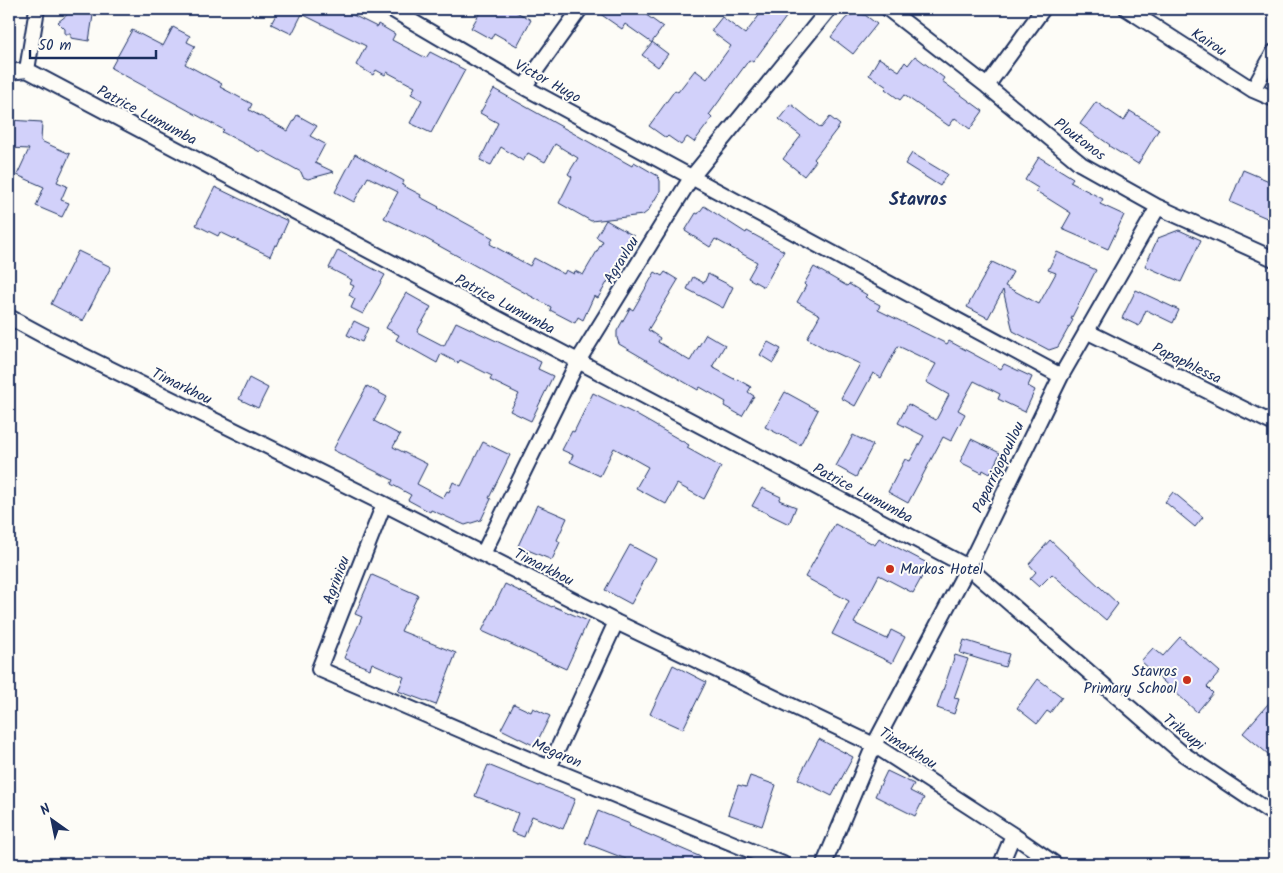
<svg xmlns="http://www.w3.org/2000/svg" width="1283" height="873" font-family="Kalam,sans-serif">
<rect width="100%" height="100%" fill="#fdfcf7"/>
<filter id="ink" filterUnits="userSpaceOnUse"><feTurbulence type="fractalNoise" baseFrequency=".02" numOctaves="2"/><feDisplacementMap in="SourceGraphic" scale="10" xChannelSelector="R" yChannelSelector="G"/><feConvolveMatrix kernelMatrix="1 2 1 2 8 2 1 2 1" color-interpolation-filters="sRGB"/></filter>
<g filter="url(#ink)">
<path fill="#d2d1fa" stroke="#1b2f5e" d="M68,9H94L89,41L71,38V34H65V29L58,22L67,15Z
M279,9H341L377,27L378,24L395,34L392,40L426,58L430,52L465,70L431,133L410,123L422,100L411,94L415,87L387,72L385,75L376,70L373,75L356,65L366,46L302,14L292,34L271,24Z
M482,9H511L531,20L517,46L494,33L491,39L471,28Z
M593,9H638L663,27L652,42L668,54L658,67L642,55L652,43L625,24L622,29Z
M764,9H792L753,62L749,60L709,115L712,118L694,142L687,137L681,145L668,136L666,138L649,126L675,90L678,92L695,70L707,79L731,46L711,31L722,17L745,34Z
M859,14L865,15L877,24L853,54L831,37L845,19L850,15Z
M173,27L190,36L187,42L195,46L185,64L222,84L220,87L252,104L249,110L288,131L297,115L317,126L310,136L325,144L315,163L334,172L308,179L303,177L301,172L261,150L260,152L222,132L224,130L111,68L132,30L163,46Z
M915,56L944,78L942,81L983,111L970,129L955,118L949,126L904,95L900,100L885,89L887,87L869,75L879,58L899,71L905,62L908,65Z
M494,89L632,166L634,162L658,176L660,181V191L648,211L643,215L591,221L559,203L572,177L568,174L578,158L555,144L545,162L528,153L523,161L501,147L491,165L480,160L498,123L480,113Z
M1096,102L1124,121L1130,111L1159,129L1138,164L1109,146L1110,145L1080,124Z
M791,104L821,128L830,117L840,125L814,159L816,161L804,176L783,159L801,136L779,119Z
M9,120L42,122L41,141L70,154L57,182L67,186L61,200L69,203L62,217L36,206L44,187L17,175L29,149L9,148Z
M912,153L947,174L940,186L905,164Z
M355,154L404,181L402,185L421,195L420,197L439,207L438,208L493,238L490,244L530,266L534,258L564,274L566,270L574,274L575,271L583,275L603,241L596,237L606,220L634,236L598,298L594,296L583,320L578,317L575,323L550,310L551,307L494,276L423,237L384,218L398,192L368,177L354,202L335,192Z
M1039,157L1073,178L1070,182L1103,199L1100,204L1124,215L1108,249L1062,229L1071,213L1036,191L1038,188L1025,180Z
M1243,170L1274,183V206L1269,219L1230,202Z
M215,187L275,216V215L288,221L277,246L275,245L270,256L220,232L218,236L196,225Z
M704,206L746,233L747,231L784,251L764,287L748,278L757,262L715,239L710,247L685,231L696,213L698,214Z
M1179,230L1201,240L1181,282L1145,266L1158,238Z
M338,250L385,275L363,314L351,308L355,299L349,295L354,286L350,284L352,280L329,268Z
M78,251L111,267L83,321L51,304Z
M1057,252L1096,270L1071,319L1073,320L1058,347L1049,350L1013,331L1003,290L988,318L967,307L992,262L1013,272L1005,286L1039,304L1056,273L1048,270Z
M814,267L847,286L849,284L867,295L865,297L880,305L878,310L947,344L949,341L1001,369L1004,364L1032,377L1028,386L1035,390L1025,412L998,399L1000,394L974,381L958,410L965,414L951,441L943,437L908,503L888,492L905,459L910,461L924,436L898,423L908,404L936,420L949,395L926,382L936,364L898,346L881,378L873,373L855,406L841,398L860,364L830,350L829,351L807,338L820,315L797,302L806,286L804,284Z
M655,272L662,276L665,272L678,280L648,330L660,338L658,342L690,361L706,334L725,345L712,367L736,380L737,379L751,387L748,392L754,396L742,416L724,406L726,402L700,387L698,390L619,344L617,338V331L630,308L633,310Z
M708,274L733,287L723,308L687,289L693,277L704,283Z
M1136,290L1179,310L1173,323L1146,310L1139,326L1122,318Z
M406,293L431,307L417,332L444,346L456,322L541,362L538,369L553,376L531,421L510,411L519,394L490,380L492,376L460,360L458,363L441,354L437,363L396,340L399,335L386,328Z
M354,321L368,328L362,342L347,335Z
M768,342L781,349L773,363L760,355Z
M249,378L268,388L258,408L239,399Z
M367,386L387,397L374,421L400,435L393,447L427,464L417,484L443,498L447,491L449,492L453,482L461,486L483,442L510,455L489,498L491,499L481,520L465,525L431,510L430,512L408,500L411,495L391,484L393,480L333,450Z
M785,392L818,410L800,445L765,427Z
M593,393L633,413L689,445L687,448L721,467L704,499L677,484L666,504L636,488L648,467L614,448L600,476L570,462L573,455L562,450L572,431L574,432Z
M853,435L873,445L856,477L836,466Z
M971,439L1000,453L990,474L983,470L982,473L960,462Z
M762,488L781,497L779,500L796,507L789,524L752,506Z
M1173,492L1203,517L1195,527L1165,502Z
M537,505L567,518L557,540L560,542L552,560L518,546Z
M835,524L875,545L879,538L929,564L913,593L879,575L854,623L887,639L891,630L905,637L892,663L832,634L849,601L805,577Z
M1050,540L1118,604L1106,620L1052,574L1039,587L1030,579L1036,572L1029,564Z
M630,545L656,559L631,604L605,590Z
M372,575L418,595L401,631L456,653L436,705L398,691L404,677L372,663L370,669L344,658L362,617L355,614Z
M505,584L552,607L553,606L588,621L566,669L482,631Z
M1180,637L1220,672L1207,687L1213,693L1197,712L1141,661L1153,648L1163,656Z
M964,640L1009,654L1005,667L960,653Z
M955,655L968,659L954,698L959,699L954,714L937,708Z
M673,665L706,682L683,729L650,714Z
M1038,679L1062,697L1050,713L1047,711L1037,724L1017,708Z
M1274,697V721L1268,728L1274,733V759L1243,733Z
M514,704L531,712L533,708L550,716L535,746L501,729Z
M819,739L853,757L832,796L798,779Z
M488,765L539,786V785L575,799L563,829L532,816L524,837L511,832L518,813L475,796Z
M887,771L914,784L910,791L924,798L915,816L875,796Z
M750,776L776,785L762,826L728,814L738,785L746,787Z
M598,811L630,824L629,826L717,864H623L626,859L585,843Z"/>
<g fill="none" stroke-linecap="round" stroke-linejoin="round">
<defs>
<path id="street" d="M391,9L524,87L1061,376
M888,9L987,86L1081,164L1158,207L1274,259
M1127,9L1253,90L1274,99
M27,70L968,567L1182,753L1267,810L1274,813
M27,70L37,9
M9,72L27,70
M987,86L1043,9
M524,87L580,9
M1253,90L1274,52
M9,317L48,338L384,504L616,622L874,745L1013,835L1055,864
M1086,331L1274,424
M384,504L319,669L549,768L783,864
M483,554L578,361L691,178L829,9
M549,768L616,622
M824,864L874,745L968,567L1061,376L1158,207
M1001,864L1013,835"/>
</defs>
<use href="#street" stroke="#1b2f5e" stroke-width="18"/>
<use href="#street" stroke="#fdfcf7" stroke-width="14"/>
</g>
</g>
<g fill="#c8321e" stroke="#fdfcf7" stroke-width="2">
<circle cx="890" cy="569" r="5"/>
<circle cx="1187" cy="680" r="5"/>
</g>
<g text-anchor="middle" stroke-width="4" stroke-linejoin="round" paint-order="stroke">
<g font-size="15" fill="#1b2f5e" stroke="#fdfcf7">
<text transform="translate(1209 42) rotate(33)" y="5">Kairou</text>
<text transform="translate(548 81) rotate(29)" y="5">Victor Hugo</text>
<text transform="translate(147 115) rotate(28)" y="5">Patrice Lumumba</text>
<text transform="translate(1080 139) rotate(37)" y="5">Ploutonos</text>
<text transform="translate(621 260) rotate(-58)" y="5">Agravlou</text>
<text transform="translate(505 304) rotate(28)" y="5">Patrice Lumumba</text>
<text transform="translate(1187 363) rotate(26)" y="5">Papaphlessa</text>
<text transform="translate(182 386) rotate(26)" y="5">Timarkhou</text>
<text transform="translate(998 467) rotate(-64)" y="5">Paparrigopoullou</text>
<text transform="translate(863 493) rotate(28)" y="5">Patrice Lumumba</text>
<text transform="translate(544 567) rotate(27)" y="5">Timarkhou</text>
<text transform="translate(336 580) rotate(-69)" y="5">Agriniou</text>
<text transform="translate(1184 732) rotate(39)" y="5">Trikoupi</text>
<text transform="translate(908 748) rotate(32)" y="5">Timarkhou</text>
<text transform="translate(557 753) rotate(23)" y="5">Megaron</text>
</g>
<g font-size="15" fill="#1b2f5e" stroke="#fdfcf7" text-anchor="start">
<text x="900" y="574">Markos Hotel</text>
<text x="1177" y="676" text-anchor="end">Stavros<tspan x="1177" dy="17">Primary School</tspan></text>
</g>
<g font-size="18" font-weight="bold" fill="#1b2f5e" stroke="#fdfcf7">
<text x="918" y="205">Stavros</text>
</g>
</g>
<rect width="1283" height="873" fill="none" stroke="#fdfcf7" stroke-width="30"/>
<rect x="15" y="15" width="1253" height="843" fill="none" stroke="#1b2f5e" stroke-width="2" filter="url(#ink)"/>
<g transform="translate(52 820) rotate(327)" stroke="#fdfcf7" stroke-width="4" paint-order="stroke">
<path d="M0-4L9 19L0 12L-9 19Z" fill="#1b2f5e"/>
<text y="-8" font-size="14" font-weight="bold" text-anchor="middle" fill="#1b2f5e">N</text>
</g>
<path d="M30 50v8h126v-8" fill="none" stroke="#1b2f5e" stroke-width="2.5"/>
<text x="38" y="50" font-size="15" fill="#1b2f5e" stroke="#fdfcf7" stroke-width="4" paint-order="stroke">50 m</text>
</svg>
